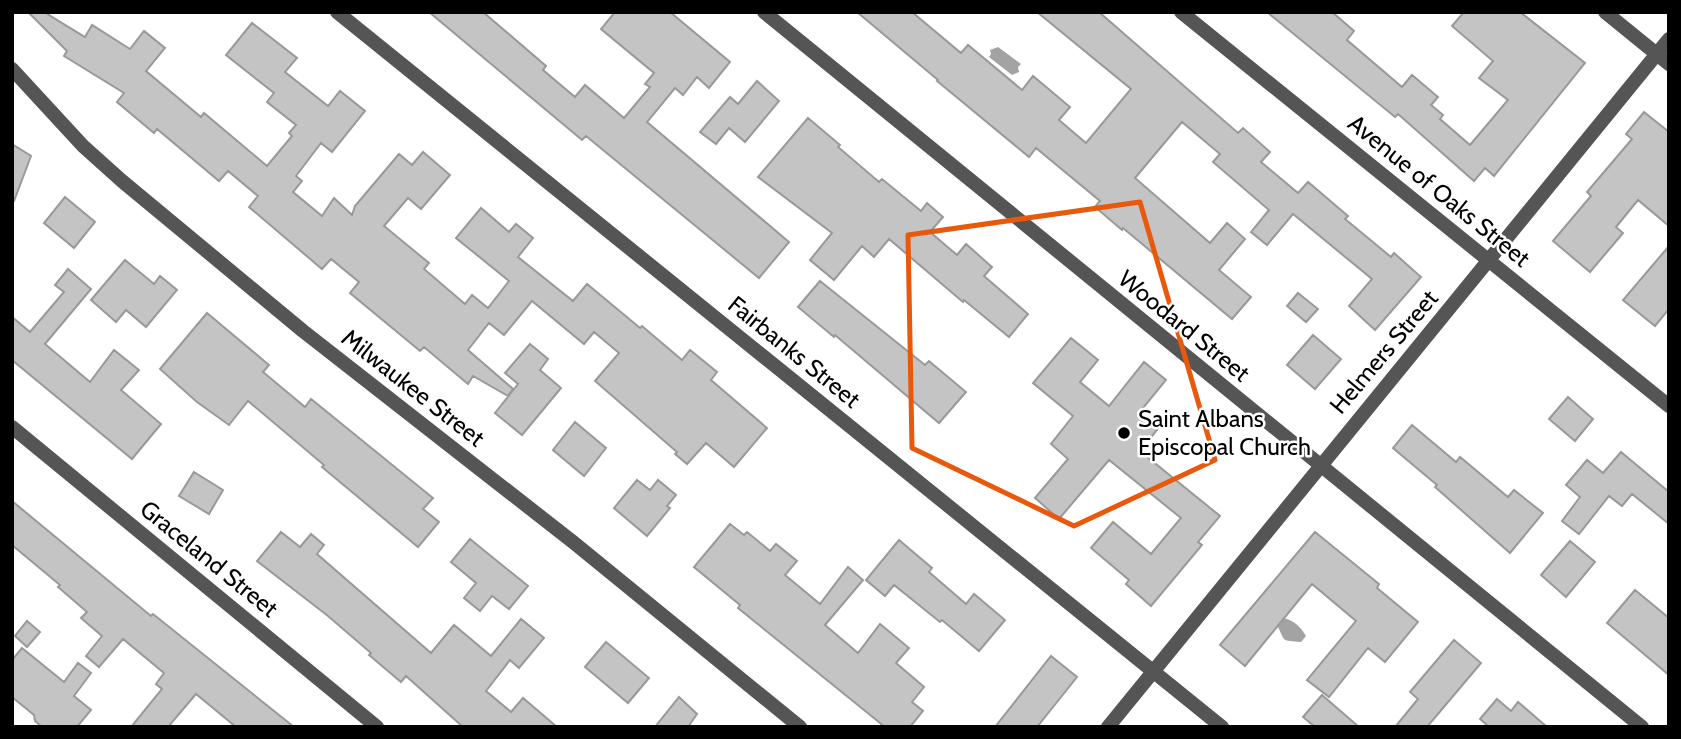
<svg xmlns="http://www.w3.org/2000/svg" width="1681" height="739" font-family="Cabin,sans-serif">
<rect width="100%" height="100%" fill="#fff"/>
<path fill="#a3a3a3" d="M998,47L1021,64L1018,67L1019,72L1012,75L989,57L991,54L990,50Z
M1283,618C1294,620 1301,627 1306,636L1301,642C1281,640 1286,643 1278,627Z"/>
<path fill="#c4c4c4" stroke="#999" stroke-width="2" d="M28,12H44L85,37L92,25L130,49L144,31L165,48L146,71L201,117L204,113L267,166L292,136L289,133L296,125L267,102L274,93L226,55L252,23L297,58L285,72L328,106L340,91L365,111L332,152L321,143L296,176L302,181L293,192L322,216L334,198L352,215L355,206L399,154L412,165L423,152L450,175L421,209L408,198L384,226L429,263L424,269L465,304L472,295L488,308L509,281L456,238L481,208L509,232L516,224L533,238L518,257L573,301L587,284L640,328L642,326L682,360L690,350L717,372L711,380L767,428L734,467L706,443L687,464L675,454L677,452L595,381L619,353L594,332L584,344L532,301L504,335L489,323L468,350L513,389L508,396L473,376L468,384L424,347L420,351L350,293L359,282L331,259L322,269L249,207L258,196L228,171L219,181L157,129L154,133L117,102L124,93L64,56L67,51Z
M429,12H483L546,66L543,70L575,97L585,85L624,118L650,87L645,84L654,73L601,29L615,12H670L730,62L709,88L697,77L683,95L675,88L647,122L789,242L759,278L586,136L582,140Z
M857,12H912L961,53L968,45L1022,90L1033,76L1070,107L1059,120L1086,143L1131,89L1037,12H1099L1238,133L1243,128L1270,152L1261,162L1298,193L1308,182L1348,216L1345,219L1391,257L1394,253L1421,277L1375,330L1349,306L1372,279L1293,214L1267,245L1251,232L1269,210L1213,162L1220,154L1182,122L1135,178L1210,243L1227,223L1245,239L1219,270L1251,297L1232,319L1123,228L1122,230L1095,207L1100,201L1036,148L1029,157L937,81L938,80Z
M1267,12H1332L1354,31L1347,40L1402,87L1412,75L1438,97L1431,105L1443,115L1440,119L1470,145L1508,100L1479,78L1493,61L1452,26L1464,12H1520L1585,63L1494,176L1485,168L1474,181L1398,114L1395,117Z
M757,81L779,101L745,142L729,128L716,144L700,132L730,97L738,104Z
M1644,112L1669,132V226L1638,200L1616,227L1623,233L1590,272L1553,241L1591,196L1587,192L1632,139L1626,134Z
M808,118L840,145L838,147L879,182L882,179L921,211L927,203L943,217L930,232L957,255L966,244L992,267L984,276L1028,314L1009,337L964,300L963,302L889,239L874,257L862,246L834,280L810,260L832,233L758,177Z
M12,144L31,156L14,201H12Z
M65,197L95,222L74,248L44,223Z
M1669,246V309L1655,326L1623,300Z
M125,260L154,284L160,276L177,290L146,327L126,310L116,322L91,300Z
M68,269L91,289L45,344L90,382L114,350L139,370L121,390L161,424L132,459L12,360V317L30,332L64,292L55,285Z
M820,281L925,365L929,361L966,392L939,423L835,335L834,337L798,307Z
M1298,293L1318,309L1306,322L1287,306Z
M207,313L269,365L263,372L305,407L311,399L433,498L423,509L439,522L418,547L322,467L324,465L248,401L229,425L197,402L160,369Z
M1313,335L1341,359L1315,389L1287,365Z
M1071,338L1098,360L1080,382L1109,406L1144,362L1166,380L1138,414L1157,430L1140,451L1220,516L1198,542L1202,545L1151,606L1126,584L1129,580L1091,548L1113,522L1151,554L1181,518L1109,460L1059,519L1035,498L1068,459L1051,444L1073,416L1033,383Z
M530,344L548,359L540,370L561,388L522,435L495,413L518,384L505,373Z
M1568,397L1593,419L1575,441L1549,419Z
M575,422L606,448L584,476L553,450Z
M1412,425L1456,462L1460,457L1508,497L1514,490L1543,513L1510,553L1435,487L1437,485L1393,448Z
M1621,452L1669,492V524L1632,494L1622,506L1609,496L1579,534L1562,521L1580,497L1566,485L1587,460L1603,473Z
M194,472L223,490L209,514L179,496Z
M637,480L650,490L658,480L676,495L667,506L670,508L647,536L614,508Z
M12,501L151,616L153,614L294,727H236L196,694L168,727H131L162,689L156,684L164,673L123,639L99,667L86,656L102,636L81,618L87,612L58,587L60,585L12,545Z
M730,524L744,535L747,532L770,551L776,544L797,561L785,575L820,604L848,567L863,580L825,625L858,653L880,624L909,648L896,663L924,687L912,702L923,711L910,727H885L738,608L740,605L694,567Z
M281,532L300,547L311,534L324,545L317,554L431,653L454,625L491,656L521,619L544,638L519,668L510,660L486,691L511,712L523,698L557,727H463L406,676L401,682L369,655L371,653L328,616L257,561Z
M1315,532L1379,584L1377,588L1418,622L1385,662L1368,648L1329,697L1307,680L1356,621L1312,584L1245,666L1220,645Z
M470,539L528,586L509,609L492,596L480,611L464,598L476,583L451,562Z
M899,540L932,568L929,572L966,604L974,594L1005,620L979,651L942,620L940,622L894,585L885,596L866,580Z
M1570,541L1595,562L1566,597L1541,575Z
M1635,590L1669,618V675L1607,623Z
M27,621L40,632L27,647L15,636Z
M1454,640L1481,663L1427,727H1395L1418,699L1410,692Z
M606,642L649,678L628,703L585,667Z
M22,648L64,682L78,663L91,673L74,696L91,710L77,727H42L35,721L34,715L12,697V660Z
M1051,656L1077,677L1037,727H995Z
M1322,695L1359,727H1315L1303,717Z
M679,697L697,714L688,727H655Z
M1497,699L1511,711L1518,702L1547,727H1489L1480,719Z"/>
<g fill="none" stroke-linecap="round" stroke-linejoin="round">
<path stroke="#555" stroke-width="14" d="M337,12L1222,727
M764,12L1642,727
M1181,12L1669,406
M1605,12L1669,64
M12,69L83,146L122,181L303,331L573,542L800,727
M12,427L377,727
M1108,727L1669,39"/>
</g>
<path fill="none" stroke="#e8590c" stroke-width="5" stroke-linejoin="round" d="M1140,202L1215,460L1074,526L912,448L908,235Z"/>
<circle fill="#000" stroke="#fff" stroke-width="2.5" cx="1124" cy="433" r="7"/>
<g text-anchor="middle" stroke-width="5" stroke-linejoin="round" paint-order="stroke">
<g font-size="24" fill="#000" stroke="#fff">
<text transform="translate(1439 191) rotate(39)" y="8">Avenue of Oaks Street</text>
<text transform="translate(1184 326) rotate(39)" y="8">Woodard Street</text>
<text transform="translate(794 352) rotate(39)" y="8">Fairbanks Street</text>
<text transform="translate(1384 352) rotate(-50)" y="8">Helmers Street</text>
<text transform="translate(413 388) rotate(38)" y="8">Milwaukee Street</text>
<text transform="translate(209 559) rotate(39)" y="8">Graceland Street</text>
</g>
<g font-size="24" fill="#000" stroke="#fff" text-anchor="start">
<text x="1138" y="427">Saint Albans<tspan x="1138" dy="28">Episcopal Church</tspan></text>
</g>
</g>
<rect width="1681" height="739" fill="none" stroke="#000000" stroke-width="28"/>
</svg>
